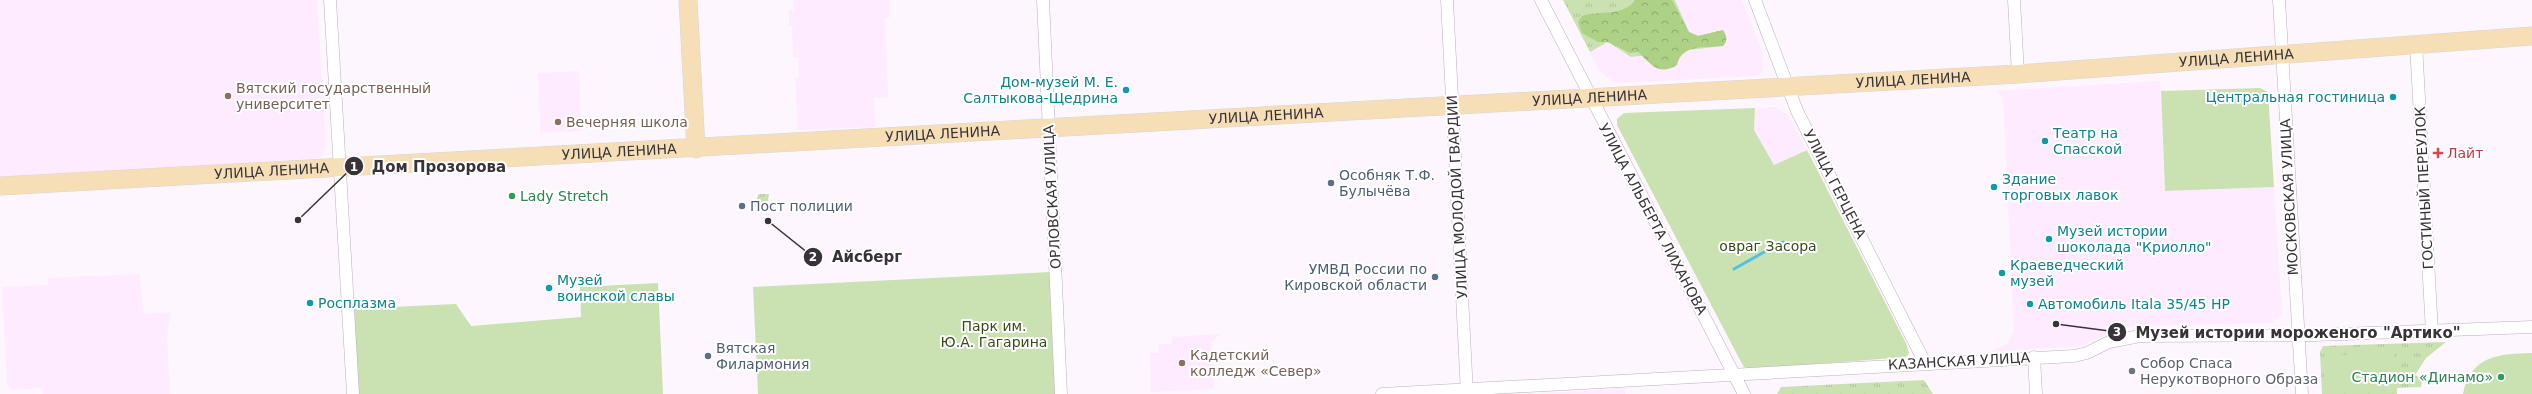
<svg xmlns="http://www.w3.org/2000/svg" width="2532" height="394" font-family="'DejaVu Sans',sans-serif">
<defs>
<pattern id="grass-tufts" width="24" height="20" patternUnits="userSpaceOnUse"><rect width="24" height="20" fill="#cae2b1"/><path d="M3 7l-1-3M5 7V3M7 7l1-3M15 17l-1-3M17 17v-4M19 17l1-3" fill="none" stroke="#aec299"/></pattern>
<pattern id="forest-crowns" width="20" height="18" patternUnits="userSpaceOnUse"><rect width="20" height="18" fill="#add285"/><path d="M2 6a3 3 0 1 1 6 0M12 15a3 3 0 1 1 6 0" fill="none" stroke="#8eab6e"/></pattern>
</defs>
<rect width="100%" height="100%" fill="#fdf6fe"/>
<path fill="#feebff" d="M0,0H317L326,144L323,156L313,160L0,178Z
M793,0H890V17L885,18L888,97L874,98L875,127L798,130L795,78H799L798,58L793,57L792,26H789V10H794Z
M1675,0H1742L1763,53L1762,71L1758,76L1615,83L1599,71L1590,52L1608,42L1631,57L1723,46L1726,42L1727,36L1723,30L1698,36L1689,32Z
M579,71L581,131L540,133L538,73Z
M2160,81L2165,191L2274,187L2282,314L2272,323L2131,326L2113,332L2080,346L1990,352L2008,344L2014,330L2003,97L1996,91Z
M1776,107L1788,115L1807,150L1774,165L1754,130L1755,108Z
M140,274L143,314L171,312L167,336L170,394H43L42,388L11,390L7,385L2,287L48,285V278Z
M1220,334L1211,343L1214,389L1151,392L1150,353H1159L1158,344H1172V337Z
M1625,388V394H1537Z"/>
<path fill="url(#grass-tufts)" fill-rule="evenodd" d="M1563,0H1675L1689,32L1698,36L1723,30C1727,37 1728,40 1723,46L1631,57L1608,42L1590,52Z
M759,194H769L768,200L760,212L754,205Z
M2446,342L2426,358L2415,375L2422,379L2421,387L2397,388V394H2322L2320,352L2323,346ZM2327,356L2388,376L2389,387V388Z
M1924,380L1933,394H1777L1781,387Z"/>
<path fill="url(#forest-crowns)" d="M1635,0H1672L1689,32L1698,36L1723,30C1727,37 1728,40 1723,46C1703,48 1682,44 1677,65C1658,76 1652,65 1638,52L1630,53L1608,42H1598L1582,33L1578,22L1582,16C1599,10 1624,17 1635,0Z"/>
<path fill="#cae2b1" d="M2260,88L2268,92L2274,187L2165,191L2161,91Z
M1755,108L1754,130L1774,165L1807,150L1906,343L1909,353L1906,357L1751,369L1744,367L1740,360L1617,125V119L1624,113Z
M1051,272L1056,394H758L753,287Z
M658,283L663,394H353L348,309L456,304L471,326L581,317L580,287Z
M2394,352V375L2388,376L2389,388L2328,389L2327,356Z
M2532,353V394H2463C2471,355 2499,354 2532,353Z"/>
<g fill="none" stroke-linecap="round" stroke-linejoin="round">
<path stroke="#54c1e4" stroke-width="3" d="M1734,269L1766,251L1774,250L1783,242"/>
<defs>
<path id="minor" d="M330,0L353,394
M1043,0L1061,394
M1447,0L1467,394
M1541,0L1744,394
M1755,0L1797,111L1925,363
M2014,0L2018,74
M2279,0L2302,394
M2416,44L2432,332
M2034,357L2036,394
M1382,394L2074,356L2087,353L2109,342L2140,336L2315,335L2532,327"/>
<g id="primary">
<path d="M688,0L696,149"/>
<path id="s1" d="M0,186L2018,74L2532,36"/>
</g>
</defs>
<use href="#minor" stroke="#bcafbd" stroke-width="13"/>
<use href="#primary" stroke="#d7d6d7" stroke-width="19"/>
<use href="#minor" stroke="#fff" stroke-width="12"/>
<use href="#primary" stroke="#f6dfb7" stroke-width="18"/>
</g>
<g fill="#0f9aa8" stroke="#fff" stroke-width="1.5">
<circle cx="1126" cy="90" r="4"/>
<circle cx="2393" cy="97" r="4"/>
<circle cx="2045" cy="141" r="4"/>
<circle cx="1994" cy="187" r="4"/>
<circle cx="2049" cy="239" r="4"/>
<circle cx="2002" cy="273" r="4"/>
<circle cx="549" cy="288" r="4"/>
<circle cx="310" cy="303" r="4"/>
<circle cx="2030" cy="304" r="4"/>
</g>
<g fill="#8d6e63" stroke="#fff" stroke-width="1.5">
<circle cx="228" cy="96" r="4"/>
<circle cx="558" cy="122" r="4"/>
<circle cx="1182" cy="363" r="4"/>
</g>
<path fill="#e0444e" stroke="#fff" stroke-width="1.5" d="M2436 147h4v4h4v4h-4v4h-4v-4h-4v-4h4z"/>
<g fill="#5c6f8a" stroke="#fff" stroke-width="1.5">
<circle cx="1331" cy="183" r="4"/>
<circle cx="742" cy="206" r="4"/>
<circle cx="1435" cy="277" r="4"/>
<circle cx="708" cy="356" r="4"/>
</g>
<g fill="#2e9e5b" stroke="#fff" stroke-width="1.5">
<circle cx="512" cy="196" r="4"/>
<circle cx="2501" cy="377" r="4"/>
</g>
<circle fill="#6b7280" stroke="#fff" stroke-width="1.5" cx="2132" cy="371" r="4"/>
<g text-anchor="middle" stroke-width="4" stroke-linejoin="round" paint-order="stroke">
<g font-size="14" fill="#383338" stroke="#fff">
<text dy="5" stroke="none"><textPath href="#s1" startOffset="2240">УЛИЦА ЛЕНИНА</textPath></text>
<text dy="5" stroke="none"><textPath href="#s1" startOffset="1916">УЛИЦА ЛЕНИНА</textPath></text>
<text dy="5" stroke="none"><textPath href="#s1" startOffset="1592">УЛИЦА ЛЕНИНА</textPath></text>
<text dy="5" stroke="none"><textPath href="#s1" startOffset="1268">УЛИЦА ЛЕНИНА</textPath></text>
<text dy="5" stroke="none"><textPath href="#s1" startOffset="944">УЛИЦА ЛЕНИНА</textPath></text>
<text dy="5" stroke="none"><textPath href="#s1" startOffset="620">УЛИЦА ЛЕНИНА</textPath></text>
<text dy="5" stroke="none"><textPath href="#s1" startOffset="272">УЛИЦА ЛЕНИНА</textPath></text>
<text transform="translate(1835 184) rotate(63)" y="5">УЛИЦА ГЕРЦЕНА</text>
<text transform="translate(2424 188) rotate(-93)" y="5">ГОСТИНЫЙ ПЕРЕУЛОК</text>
<text transform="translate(1052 197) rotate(-93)" y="5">ОРЛОВСКАЯ УЛИЦА</text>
<text transform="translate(1457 197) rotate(-93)" y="5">УЛИЦА МОЛОДОЙ ГВАРДИИ</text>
<text transform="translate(2289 197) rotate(-93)" y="5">МОСКОВСКАЯ УЛИЦА</text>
<text transform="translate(1653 219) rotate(62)" y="5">УЛИЦА АЛЬБЕРТА ЛИХАНОВА</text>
<text transform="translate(1959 361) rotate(-3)" y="5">КАЗАНСКАЯ УЛИЦА</text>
</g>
<g font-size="14" fill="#0d838f" stroke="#fff" text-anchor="start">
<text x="1118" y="87" text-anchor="end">Дом-музей М. Е.<tspan x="1118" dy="16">Салтыкова-Щедрина</tspan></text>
<text x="2385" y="102" text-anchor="end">Центральная гостиница</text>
<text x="2053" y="138">Театр на<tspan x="2053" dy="16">Спасской</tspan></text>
<text x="2002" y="184">Здание<tspan x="2002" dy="16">торговых лавок</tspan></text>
<text x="2057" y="236">Музей истории<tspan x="2057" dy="16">шоколада "Криолло"</tspan></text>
<text x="2010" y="270">Краеведческий<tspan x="2010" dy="16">музей</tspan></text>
<text x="557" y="285">Музей<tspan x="557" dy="16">воинской славы</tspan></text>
<text x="318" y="308">Росплазма</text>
<text x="2038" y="309">Автомобиль Itala 35/45 HP</text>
</g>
<g font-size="14" fill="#785e54" stroke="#fff" text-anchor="start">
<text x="236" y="93">Вятский государственный<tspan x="236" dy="16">университет</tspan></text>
<text x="566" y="127">Вечерняя школа</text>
<text x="1190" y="360">Кадетский<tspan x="1190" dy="16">колледж «Север»</tspan></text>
</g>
<g font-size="14" fill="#be3a42" stroke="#fff" text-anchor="start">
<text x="2447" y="158">Лайт</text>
</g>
<g font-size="14" fill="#4e5e75" stroke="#fff" text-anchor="start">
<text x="1339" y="180">Особняк Т.Ф.<tspan x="1339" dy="16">Булычёва</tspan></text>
<text x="750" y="211">Пост полиции</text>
<text x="1427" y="274" text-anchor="end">УМВД России по<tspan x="1427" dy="16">Кировской области</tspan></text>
<text x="716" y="353">Вятская<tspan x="716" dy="16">Филармония</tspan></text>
</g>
<g font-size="14" fill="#27864d" stroke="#fff" text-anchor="start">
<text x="520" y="201">Lady Stretch</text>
<text x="2493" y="382" text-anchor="end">Стадион «Динамо»</text>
</g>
<g font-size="14" fill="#364d17" stroke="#fff">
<text x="1768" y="251">овраг Засора</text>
<text x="994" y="331">Парк им.<tspan x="994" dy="16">Ю.А. Гагарина</tspan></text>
</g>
<g font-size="14" fill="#5b616d" stroke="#fff" text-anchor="start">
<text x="2140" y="368">Собор Спаса<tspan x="2140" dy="16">Нерукотворного Образа</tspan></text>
</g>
</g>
<path fill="none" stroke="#383338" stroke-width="1.5" d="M298 220L354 166M768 221L813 257M2056 324L2117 332"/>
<g fill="#383338" stroke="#fff" stroke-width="1.5">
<circle cx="298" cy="220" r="4"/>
<circle cx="768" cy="221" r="4"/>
<circle cx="2056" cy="324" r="4"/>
<circle cx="354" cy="166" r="10"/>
<circle cx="813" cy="257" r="10"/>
<circle cx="2117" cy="332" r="10"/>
</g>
<g font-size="12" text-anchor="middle" font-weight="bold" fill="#fff">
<text x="354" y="171">1</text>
<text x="813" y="261">2</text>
<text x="2117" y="336">3</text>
</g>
<g font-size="15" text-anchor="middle" font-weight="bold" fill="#383338" stroke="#fff" stroke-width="4" stroke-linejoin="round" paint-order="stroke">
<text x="439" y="172">Дом Прозорова</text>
<text x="867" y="262">Айсберг</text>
<text x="2298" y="338">Музей истории мороженого "Артико"</text>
</g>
</svg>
